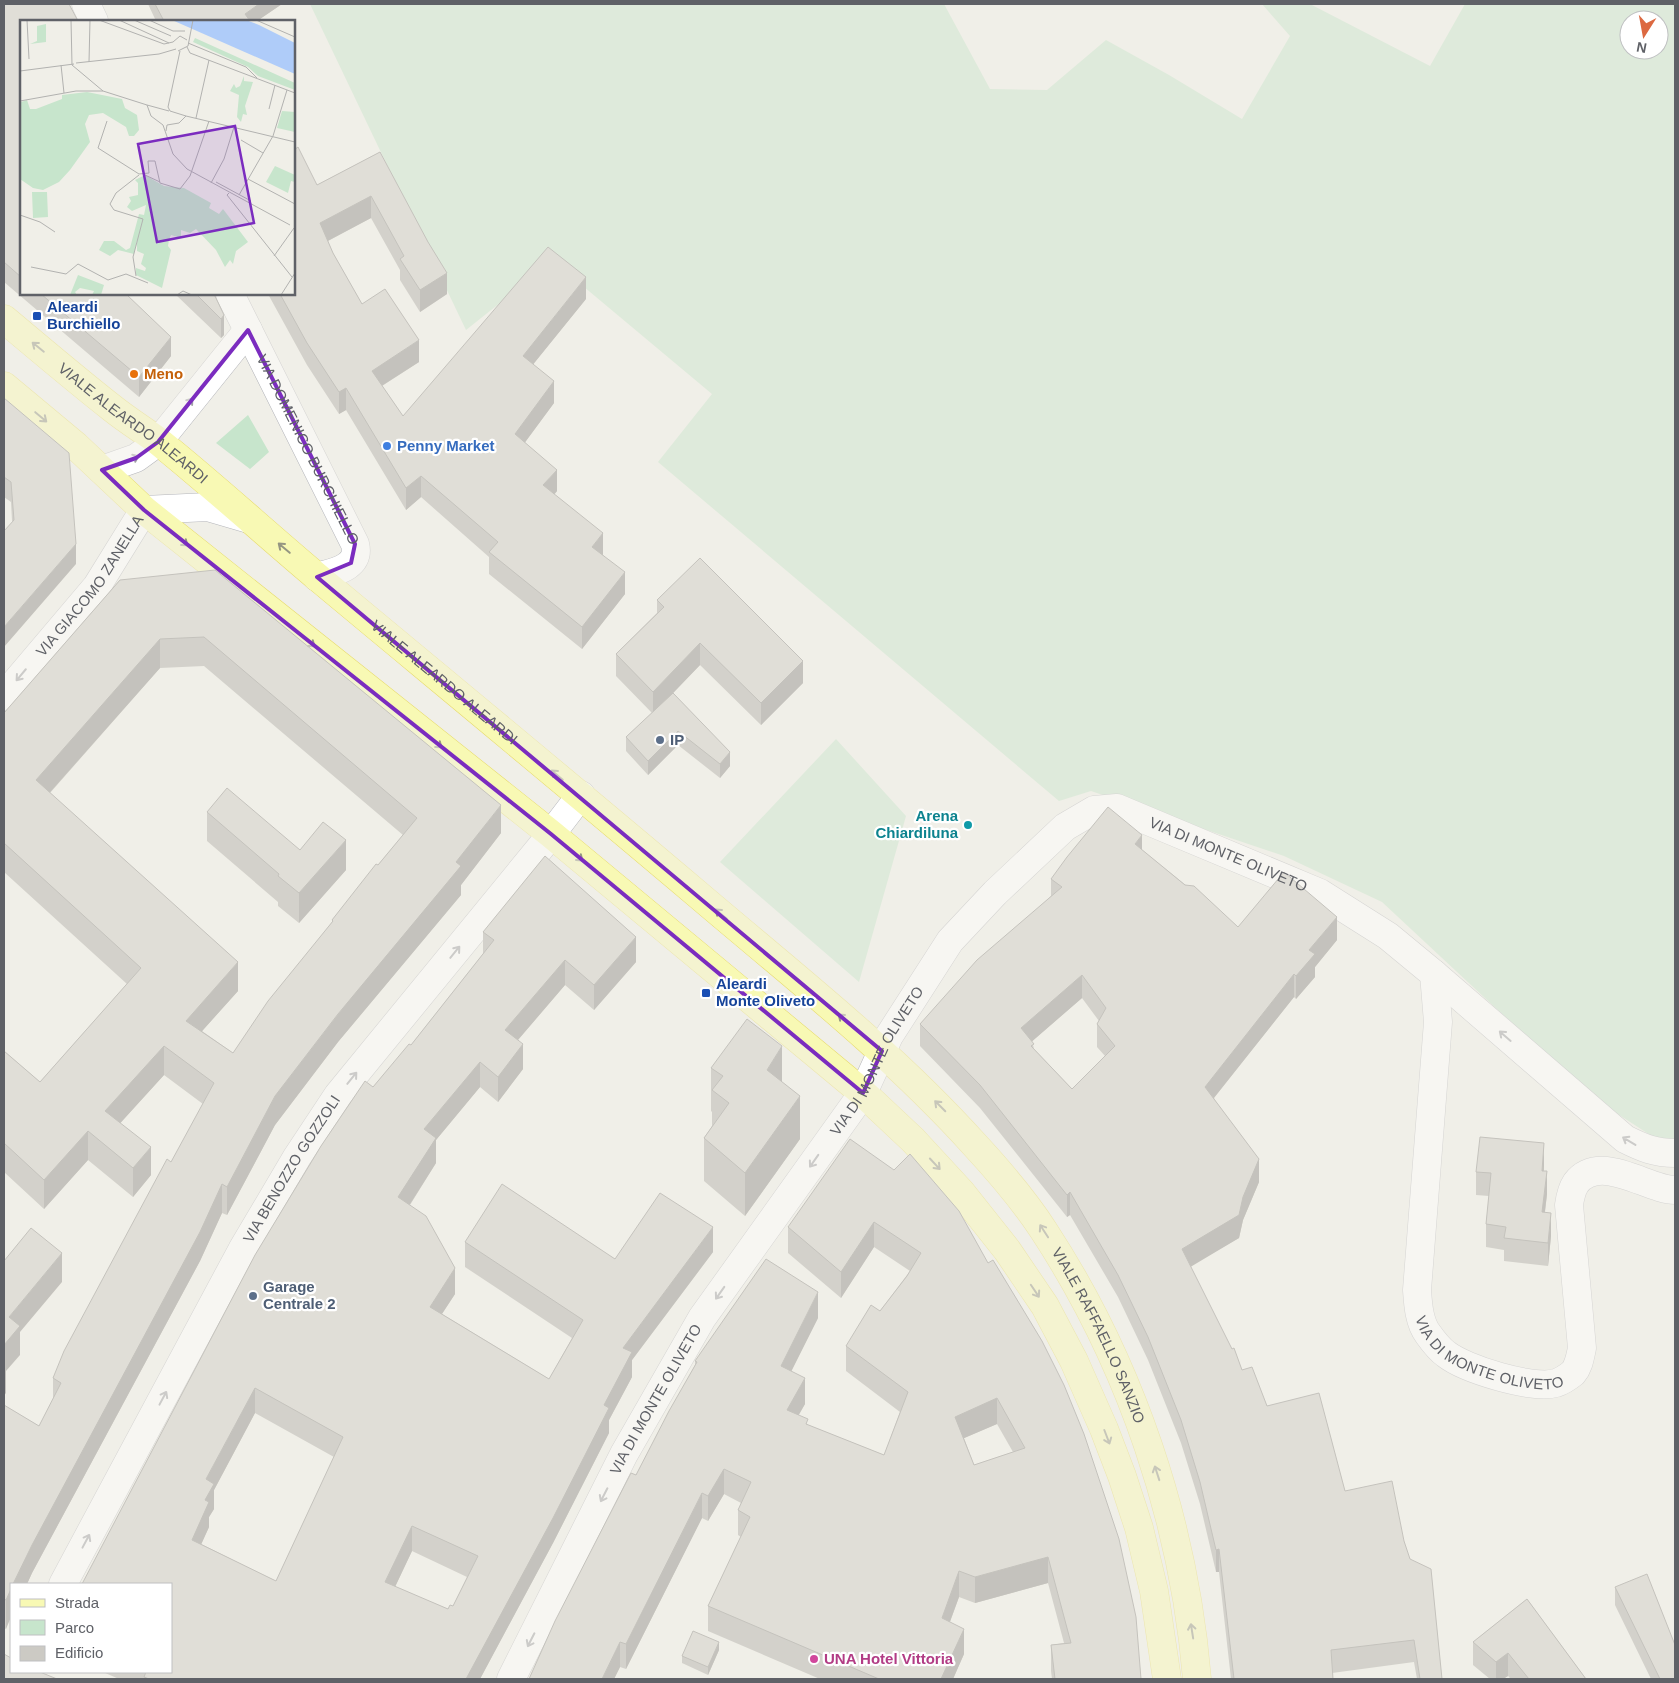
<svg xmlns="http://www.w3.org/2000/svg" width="1679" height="1683" font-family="Arial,sans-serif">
<rect width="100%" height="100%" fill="#f0efe8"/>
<path fill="#c7e5cc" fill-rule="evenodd" d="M310,4H944L990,89L1047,90L1106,40L1169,75L1242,119L1290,36L1262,4H1310L1430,66L1465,4H1675V1143L1664,1144L1590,1096L1382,902L1284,856L1091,791L1059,801L658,462L712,394L553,261L466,330ZM1629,20H1659V50H1629Z
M248,415L269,452L250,469L216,443Z
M836,739L906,816L859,982L720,862Z"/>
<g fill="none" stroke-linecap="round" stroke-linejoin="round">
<defs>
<g id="minor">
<path d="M86,4L94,21"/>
<path id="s1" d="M230,294L355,544C361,568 333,572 317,577"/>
<path d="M102,470L136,458L158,442L248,330"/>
<path id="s2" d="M4,696L97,586L144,510L208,507L249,519"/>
<path d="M1434,974L1625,1139C1643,1148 1655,1153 1675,1153"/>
<path id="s3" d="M63,1584L242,1250L297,1157L338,1095L545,842L581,795"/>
<path id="s4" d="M511,1679L624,1454L702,1318L863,1093L889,1036L950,941L995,893L1065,827L1094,810L1117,808L1320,893L1388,936L1434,974L1438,1022L1417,1290C1418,1304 1419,1322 1428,1334C1433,1341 1439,1349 1446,1354C1465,1369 1533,1390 1556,1383C1562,1381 1568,1377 1573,1373C1579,1366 1580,1357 1582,1348L1569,1205C1570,1198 1572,1189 1576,1183C1600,1152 1648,1190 1675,1190"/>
</g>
<g id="primary">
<path id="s5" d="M4,319C40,349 75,379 112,408C127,420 143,430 158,441C214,486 267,535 322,581C447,685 572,788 696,893C791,974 890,1051 974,1144C999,1171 1024,1200 1044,1231C1131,1364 1184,1522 1197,1679"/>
<path d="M4,386L76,446L144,510L551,834L863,1093L913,1140L961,1192L1007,1250L1045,1306L1074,1361L1104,1429L1122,1476L1139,1528L1154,1591L1167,1679"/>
</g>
</defs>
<use href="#minor" stroke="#b5b6bb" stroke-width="29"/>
<use href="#primary" stroke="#e7da6a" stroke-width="29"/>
<use href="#minor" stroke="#fff" stroke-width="28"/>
<use href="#primary" stroke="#f8f9b4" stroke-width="28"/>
</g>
<path fill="#afaea9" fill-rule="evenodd" d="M4,4L21,21V294H126L171,356L139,397L4,282Z
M148,4H282L257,21H156Z
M380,152L447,294L420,312L400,280V270L371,218L328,241L333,253L362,304L419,362L382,386L403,416L586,299L533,364L554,403L525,442L557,491L554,495L603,555L625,594L582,649L489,574V557L421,497L406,510L346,410L339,414L307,365L268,294H294L317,185Z
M175,294H214L224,315V335L221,338Z
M4,398L76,564L12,521L11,502L4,497Z
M120,580L501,833L461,885V895L338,1042L275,1125L227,1215L222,1213L200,1261L32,1573L27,1584H11L6,1629L4,1628V1405L39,1426L53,1400V1378L203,1104L164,1075L120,1123L151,1175L133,1197L88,1160L44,1209L4,1172V1051L40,1082L127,984L4,872V713ZM204,666L403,835L332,920V922L233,1053L202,1031L238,991L50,793L160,668Z
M657,600L803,683L761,725L700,665L671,695L730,766L720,778L678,745L648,775L626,751V737L652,713L616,676V654L657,613Z
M207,812L300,850L346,870L299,923L278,906V902L207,841Z
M1142,850L1238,927L1337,940L1315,967V977L1296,999L1294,997L1214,1098L1259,1182L1243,1220L1239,1238L1190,1266L1242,1370L1267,1406L1345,1491L1404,1541L1442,1679H1417L1414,1662L1332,1673L1333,1679H1231L1219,1572H1216L1200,1504L1181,1443L1148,1360L1118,1297L1070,1215L1067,1217L980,1108L920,1046V1024L1051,896V879ZM1082,998L1099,1021L1097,1024V1047L1105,1056L1072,1089L1034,1049L1032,1041Z
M483,932L636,962L594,1010L565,985L518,1040L523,1069L498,1102L480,1087L436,1140V1163L410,1205L455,1294L442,1314L549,1379L572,1338L465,1267V1242L615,1259L713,1252L632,1360V1377L609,1420V1433L553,1543L480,1679H119L103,1672H171V1584L373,1087L411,1045L483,954ZM255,1413L334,1457L276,1581L201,1544L209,1527V1517L214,1509V1490ZM412,1551L467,1577L453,1606L448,1609L395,1587Z
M711,1068L782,1082L800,1139L745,1216L704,1181V1138L712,1126V1112L711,1111Z
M1544,1166V1171L1547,1194L1545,1212L1551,1236L1548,1266L1504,1261V1250L1486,1247V1224L1489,1196L1476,1195V1172Z
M894,1170L1141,1679H1052L1051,1671V1645L1064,1643L1048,1583L975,1603L959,1597L950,1622L964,1654L953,1679H820L708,1631V1606L741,1537L738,1535V1510L741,1503L724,1494L708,1521L702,1518L626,1669L620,1667L614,1679L636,1475L695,1365V1361L818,1318L791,1371L805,1404L798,1415L808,1425L884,1455L900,1412L846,1371V1346L880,1311L910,1271L874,1247L841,1298L788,1253V1227ZM997,1424L1013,1452L974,1465L964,1438Z
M1615,1587L1675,1679H1651L1615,1605Z
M1527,1599L1586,1679H1511L1508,1676L1503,1679H1490L1473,1665V1642Z
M719,1650L708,1675L682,1663V1656Z"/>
<path fill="#8f8d89" d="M259,4H282L257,21H245V14Z
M371,196V218L320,245V223Z
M447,273V294L420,312V290Z
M586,277V299L523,377V356Z
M224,315V335L221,338V319Z
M171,337V356L139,397V377Z
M419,340V362L372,392V371Z
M554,381V403L515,456V434Z
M346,388V410L339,414V392Z
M557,470V491L543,507V485Z
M421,476V497L406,510V488Z
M603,533V555L592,569V547Z
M76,544V564L4,647V627Z
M625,572V594L582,649V627Z
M160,639V668L36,808V780Z
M700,643V665L653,714V692Z
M803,661V683L761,725V703Z
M678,731V745L648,775V761Z
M730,752V766L720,778V764Z
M501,805V833L461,885V895L338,1042L275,1125L227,1215V1187L275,1096L456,862Z
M1142,835V858L1135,844Z
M346,840V870L299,923V893Z
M1337,917V940L1315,967V977L1296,999V976L1309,950Z
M636,937V962L594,1010V985Z
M565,960V985L505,1055V1030Z
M238,962V991L186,1049V1021Z
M1294,974V997L1205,1109V1087Z
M1082,975V998L1021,1051V1028Z
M523,1044V1069L498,1102V1077Z
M164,1046V1075L105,1140V1111Z
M782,1046V1089L767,1070Z
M480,1062V1087L436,1140V1163L398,1223V1197L424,1129Z
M800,1096V1139L745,1216V1173Z
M88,1131V1160L44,1209V1180Z
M1544,1143V1166L1542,1194V1171Z
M151,1147V1175L133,1197V1168Z
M1259,1159V1182L1243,1220L1239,1238L1182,1272V1249Z
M1547,1171V1194L1542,1235V1212Z
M222,1184V1213L200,1261L32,1573L27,1584H13L32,1545Z
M1070,1192V1215L1067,1217V1195Z
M1551,1213V1236L1548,1266V1243Z
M874,1222V1247L841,1298V1272Z
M713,1227V1252L632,1360V1377L609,1420V1433L553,1543L480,1679H466L604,1405L623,1348Z
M62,1253V1282L20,1332V1355L6,1371V1393L4,1396V1345L9,1317Z
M455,1268V1294L430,1332V1307Z
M818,1292V1318L781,1392V1366Z
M805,1378V1404L787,1436V1410Z
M255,1388V1413L214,1490V1509L209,1517V1527L192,1565V1540L206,1479Z
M997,1398V1424L955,1442V1417Z
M724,1469V1494L708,1521V1496Z
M702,1493V1518L626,1669V1644Z
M412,1526V1551L385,1608V1582Z
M1219,1549V1572H1216V1550Z
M1048,1557V1583L975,1603V1577Z
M959,1571V1597L942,1643V1618Z
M11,1589V1617L6,1629V1600Z
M964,1629V1654L953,1679H941Z
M620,1642V1667L614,1679H602Z
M719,1642V1650L708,1675V1667Z
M1508,1653V1676L1503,1679H1496V1662Z"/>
<path fill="#cccac4" stroke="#8f8d89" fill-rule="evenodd" d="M4,4H69L78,21H21V196L19,198L21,200V277L4,262Z
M155,4H259L245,14L250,21H164Z
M298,147L317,185L380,152L428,242L447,273L420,290L400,259L404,256L371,196L320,223L333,253L362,304L385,289L419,340L372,371L403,416L548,247L586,277L523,356L554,381L515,434L557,470L543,485L603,533L592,547L625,572L582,627L489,552L498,542L421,476L406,488L346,388L339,392L307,343L280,294H294V150Z
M41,294H126L171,337L139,377Z
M196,294H214L224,315L221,319Z
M4,398L69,453L76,544L4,627V531L14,520L11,482L4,477Z
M700,558L803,661L761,703L700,643L653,692L616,654L664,607L657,600Z
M215,570L501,805L456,862L461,866L338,1014L275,1096L227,1187L222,1184L200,1232L32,1545L13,1584H11V1589L6,1600L4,1599V1405L39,1426L61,1383L53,1378L64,1351L167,1159L171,1162L214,1083L164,1046L105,1111L151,1147L133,1168L88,1131L44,1180L4,1143V1051L40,1082L141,968L4,843V713L120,580ZM204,637L417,818L378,865L376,864L332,920L333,921L268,1001L233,1053L186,1021L238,962L36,780L160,639Z
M673,693L730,752L720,764L678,731L648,761L626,737Z
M227,788L300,850L323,822L346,840L299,893L278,876L279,874L207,812Z
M1108,807L1142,835L1135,844L1185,885L1194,886L1238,927L1284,872L1337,917L1309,950L1315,954L1296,976L1294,974L1205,1087L1259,1159L1243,1197L1239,1215L1182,1249L1232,1349L1234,1348L1242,1370L1252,1367L1267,1406L1319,1393L1345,1491L1392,1481L1404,1541L1410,1559L1431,1569L1442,1679H1420L1414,1640L1331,1650L1333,1679H1234L1219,1549L1216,1550L1200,1482L1181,1420L1148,1337L1118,1275L1070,1192L1067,1195L980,1085L920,1024L977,960L1062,887L1051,879L1067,857ZM1082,975L1106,1008L1097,1024L1115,1046L1072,1089L1031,1046L1034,1044L1021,1028Z
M545,856L636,937L594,985L565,960L505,1030L523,1044L498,1077L480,1062L424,1129L436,1138L398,1197L426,1216L455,1268L430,1307L549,1379L583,1320L465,1242L502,1184L615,1259L660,1193L713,1227L623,1348L632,1352L604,1405L609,1408L553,1518L466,1679H149L144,1677L146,1672H171V1584H82L255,1255L321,1146L365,1081L373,1087L409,1044L411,1045L494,940L483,932ZM255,1388L343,1437L276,1581L192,1540L209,1502L205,1500L214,1484L206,1479ZM412,1526L478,1556L453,1606L450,1605L448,1609L385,1582Z
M747,1019L782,1046L767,1070L800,1096L745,1173L704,1138L729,1103L712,1090L723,1076L711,1068Z
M1480,1137L1544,1143L1542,1171H1547L1542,1212L1551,1213L1548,1243L1504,1238L1506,1227L1486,1224L1491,1173L1476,1172Z
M850,1139L894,1170L910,1154L959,1211L988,1263L993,1260L1042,1341L1064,1385L1084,1434L1119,1539L1136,1617L1141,1679H1055L1051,1645L1071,1643L1048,1557L975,1577L959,1571L942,1618L964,1629L941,1679H879L708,1606L750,1517L738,1510L751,1482L724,1469L708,1496L702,1493L626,1644L620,1642L602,1679H529L555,1621L631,1473L636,1475L669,1411L697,1362L695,1361L766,1259L818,1292L781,1366L805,1378L787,1410L808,1419L806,1424L884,1455L908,1392L846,1346L871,1305L880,1311L907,1276L921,1253L874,1222L841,1272L788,1227ZM997,1398L1025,1448L974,1465L955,1417Z
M31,1228L62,1253L9,1317L20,1326L4,1345V1261Z
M1647,1574L1675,1645V1679H1660L1615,1587Z
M1527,1599L1586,1679H1529L1508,1653L1496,1662L1473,1642Z
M693,1631L719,1642L708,1667L682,1656Z
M4,1654L11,1658V1672H40L57,1679H4Z"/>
<defs><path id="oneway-shaft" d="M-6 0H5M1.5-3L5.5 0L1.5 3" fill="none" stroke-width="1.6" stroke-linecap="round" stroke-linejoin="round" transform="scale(1.25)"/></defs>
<g stroke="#959682">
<use href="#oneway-shaft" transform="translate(38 347) rotate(-141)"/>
<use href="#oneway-shaft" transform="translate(41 417) rotate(40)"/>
<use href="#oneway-shaft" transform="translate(182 541) rotate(39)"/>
<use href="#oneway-shaft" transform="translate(284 548) rotate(-140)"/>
<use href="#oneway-shaft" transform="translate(309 642) rotate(39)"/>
<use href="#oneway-shaft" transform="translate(436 743) rotate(39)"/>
<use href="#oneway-shaft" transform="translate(557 775) rotate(-140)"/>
<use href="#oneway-shaft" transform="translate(577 856) rotate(40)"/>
<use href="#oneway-shaft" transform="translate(721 914) rotate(-140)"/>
<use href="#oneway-shaft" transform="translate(844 1019) rotate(-140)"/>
<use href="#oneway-shaft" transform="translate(940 1106) rotate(-135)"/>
<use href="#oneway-shaft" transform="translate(935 1164) rotate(47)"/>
<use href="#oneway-shaft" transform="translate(1044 1231) rotate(-123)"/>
<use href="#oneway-shaft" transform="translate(1035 1291) rotate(56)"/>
<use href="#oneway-shaft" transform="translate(1107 1437) rotate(69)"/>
<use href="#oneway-shaft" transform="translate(1157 1473) rotate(-108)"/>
<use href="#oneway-shaft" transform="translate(1192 1631) rotate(-99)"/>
</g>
<g stroke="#9fa0a4">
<use href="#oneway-shaft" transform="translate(188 404) rotate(-51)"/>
<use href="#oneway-shaft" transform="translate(132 459) rotate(-23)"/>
<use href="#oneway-shaft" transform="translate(21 675) rotate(130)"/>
<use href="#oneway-shaft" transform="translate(455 952) rotate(-51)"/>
<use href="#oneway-shaft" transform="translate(1505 1036) rotate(-139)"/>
<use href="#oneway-shaft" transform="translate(352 1078) rotate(-51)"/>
<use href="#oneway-shaft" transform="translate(1629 1141) rotate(-149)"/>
<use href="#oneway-shaft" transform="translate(814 1161) rotate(125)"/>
<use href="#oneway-shaft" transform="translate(720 1293) rotate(125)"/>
<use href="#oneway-shaft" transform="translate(163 1398) rotate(-62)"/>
<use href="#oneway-shaft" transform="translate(604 1495) rotate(117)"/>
<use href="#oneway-shaft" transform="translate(86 1541) rotate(-62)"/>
<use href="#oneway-shaft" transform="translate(531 1640) rotate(117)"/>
</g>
<path d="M0 0H1679V1683H0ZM248,330L355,544L351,563L317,577L882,1051L863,1093L551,834L144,510L102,470L136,458L158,442Z" fill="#f0efe8" fill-opacity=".55" fill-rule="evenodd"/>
<path fill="none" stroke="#7b2cbf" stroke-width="4" stroke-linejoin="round" d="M248,330L355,544L351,563L317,577L882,1051L863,1093L551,834L144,510L102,470L136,458L158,442Z"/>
<g fill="#1a4fb4" stroke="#fff" stroke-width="2">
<rect x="32" y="311" width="10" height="10" rx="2.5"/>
<rect x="701" y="988" width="10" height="10" rx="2.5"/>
</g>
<circle fill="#e8710a" stroke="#fff" stroke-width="2" cx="134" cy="374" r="5"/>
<circle fill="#3f7fe0" stroke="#fff" stroke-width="2" cx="387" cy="446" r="5"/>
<g fill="#5c6f8a" stroke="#fff" stroke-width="2">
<circle cx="660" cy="740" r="5"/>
<circle cx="253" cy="1296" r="5"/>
</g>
<circle fill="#0f9aa8" stroke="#fff" stroke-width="2" cx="968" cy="825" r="5"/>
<circle fill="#d1479c" stroke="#fff" stroke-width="2" cx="814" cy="1659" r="5"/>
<g text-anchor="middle" stroke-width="4.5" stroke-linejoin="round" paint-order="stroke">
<g font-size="15" font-weight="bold" fill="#164399" stroke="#fff" text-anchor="start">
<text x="47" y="312">Aleardi<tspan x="47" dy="17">Burchiello</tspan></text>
<text x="716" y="989">Aleardi<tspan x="716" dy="17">Monte Oliveto</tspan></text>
</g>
<g font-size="15" font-weight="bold" fill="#c56008" stroke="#fff" text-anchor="start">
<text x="144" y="379">Meno</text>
</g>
<g font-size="15" fill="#5f6167" stroke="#fff">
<text dy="5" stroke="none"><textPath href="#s5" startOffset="166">VIALE ALEARDO ALEARDI</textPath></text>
<text dy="5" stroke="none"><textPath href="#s1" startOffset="174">VIA DOMENICO BURCHIELLO</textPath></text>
<text dy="5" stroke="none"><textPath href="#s2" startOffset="140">VIA GIACOMO ZANELLA</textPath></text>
<text dy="5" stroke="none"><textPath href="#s5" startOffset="571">VIALE ALEARDO ALEARDI</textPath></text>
<text dy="5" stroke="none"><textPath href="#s4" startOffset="1200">VIA DI MONTE OLIVETO</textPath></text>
<text dy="5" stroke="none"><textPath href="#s4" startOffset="720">VIA DI MONTE OLIVETO</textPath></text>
<text dy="5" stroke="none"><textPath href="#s3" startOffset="474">VIA BENOZZO GOZZOLI</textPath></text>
<text dy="5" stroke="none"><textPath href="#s5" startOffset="1504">VIALE RAFFAELLO SANZIO</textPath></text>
<text dy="5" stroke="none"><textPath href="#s4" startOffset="1868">VIA DI MONTE OLIVETO</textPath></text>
<text dy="5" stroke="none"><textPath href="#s4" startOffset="315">VIA DI MONTE OLIVETO</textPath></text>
</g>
<g font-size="15" font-weight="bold" fill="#366cbe" stroke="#fff" text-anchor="start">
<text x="397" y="451">Penny Market</text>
</g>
<g font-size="15" font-weight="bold" fill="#4e5e75" stroke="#fff" text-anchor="start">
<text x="670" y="745">IP</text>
<text x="263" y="1292">Garage<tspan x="263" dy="17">Centrale 2</tspan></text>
</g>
<g font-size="15" font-weight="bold" fill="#0d838f" stroke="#fff" text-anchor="end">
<text x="958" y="821">Arena<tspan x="958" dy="17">Chiardiluna</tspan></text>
</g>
<g font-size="15" font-weight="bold" fill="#b23c85" stroke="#fff" text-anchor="start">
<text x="824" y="1664">UNA Hotel Vittoria</text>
</g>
</g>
<g transform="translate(20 20)">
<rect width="275" height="275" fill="#f0efe8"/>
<path d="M26,4V22L10,24L17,21V6ZM175,18L275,63V70L238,56L228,47L173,22ZM224,56V61L233,62L225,86L227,95L223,94L221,102L217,97L219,75L210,71L214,64L216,68L220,66ZM67,72L102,79L105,88L117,95L119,110L114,116H109L106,107L83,93L69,95L65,104L70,122L50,150L39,162L23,170L13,168L0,159L1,82L7,80L10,89H16L42,79V75ZM262,91L275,92V112L257,108ZM255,146L275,155V162L271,161L268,173L246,162ZM125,155L144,166L164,168L191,183L189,188L199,194L203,189L228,222L216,231L213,244L210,240L205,247L196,230L176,209L170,213L161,210V218L151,215L149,220L148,226L151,230L142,268L116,255V248L125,251L126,248L121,244L124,234L117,231V221L114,234L98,230L90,236L79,230L84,221H94L106,230L110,228L119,194L124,195L126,185L112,191L107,187L111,181L109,177L118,175V163L115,160ZM12,172H27L28,197L13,198ZM58,255L84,265L81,275H72L74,271L60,268L55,272L57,275H50Z" fill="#c7e5cc"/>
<path d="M152,0H226L239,5L275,23V54Z" fill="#afccf9"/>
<path fill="none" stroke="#b2b2b0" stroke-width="1" d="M7,0L9,39M51,0L52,45L83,71L127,85L131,96L143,105L153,134L167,149L270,205M79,0L144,24L153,22M99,0L149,23M114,0L151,16M129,0L153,11H165M236,0L275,17M153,22L160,16L167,20M168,23L226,47L237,58M167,27L170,33L275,73M158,31L168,26L173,0M69,42L70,0M56,43L139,34L156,29M41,45L44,73M0,51L54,44M0,81L56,71H83M127,85L149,91M249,89L255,65M166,96L275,122M176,98L189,40M87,101L78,128L119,154L129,153L128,141H135L140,163L160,169L170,156L189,101M146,111L147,105L159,103L166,96L150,91L148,87L160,31M221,120L243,133M125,155L140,162M228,159L275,184M196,162L231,181M191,163L204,139L214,107M209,173L207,175L272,257M219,175L253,116L267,70M0,195L20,202L35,212M254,236L274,208M11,247L46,254L58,244L88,260L106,254L128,263M116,256L113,237L123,199L94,190L90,184L96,173L119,155M157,275L163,271L172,275M261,275L275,253"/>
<path fill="#7b2cbf" fill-opacity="0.15" stroke="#7b2cbf" stroke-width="2.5" d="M215,106L234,203L137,222L118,124Z"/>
<rect width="275" height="275" fill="none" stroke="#5f6167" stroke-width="2.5"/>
</g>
<rect width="1679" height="1683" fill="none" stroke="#5f6167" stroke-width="10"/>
<rect x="10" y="1583" width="162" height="90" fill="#ffffff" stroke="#bfc0c2"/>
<rect x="20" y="1599" width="25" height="8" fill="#f8f9b4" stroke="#bfc0c2"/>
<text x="55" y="1608" font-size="15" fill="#5f6167">Strada</text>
<rect x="20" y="1620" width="25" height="15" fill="#c7e5cc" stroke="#bfc0c2"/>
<text x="55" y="1633" font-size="15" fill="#5f6167">Parco</text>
<rect x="20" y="1646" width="25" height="15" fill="#cccac4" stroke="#bfc0c2"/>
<text x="55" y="1658" font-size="15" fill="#5f6167">Edificio</text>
<g transform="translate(1644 35) rotate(191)"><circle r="24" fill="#ffffff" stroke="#bfc0c2"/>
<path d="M0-4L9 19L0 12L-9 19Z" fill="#dc6941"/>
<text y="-8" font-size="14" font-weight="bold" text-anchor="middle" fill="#5f6167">N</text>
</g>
</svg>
